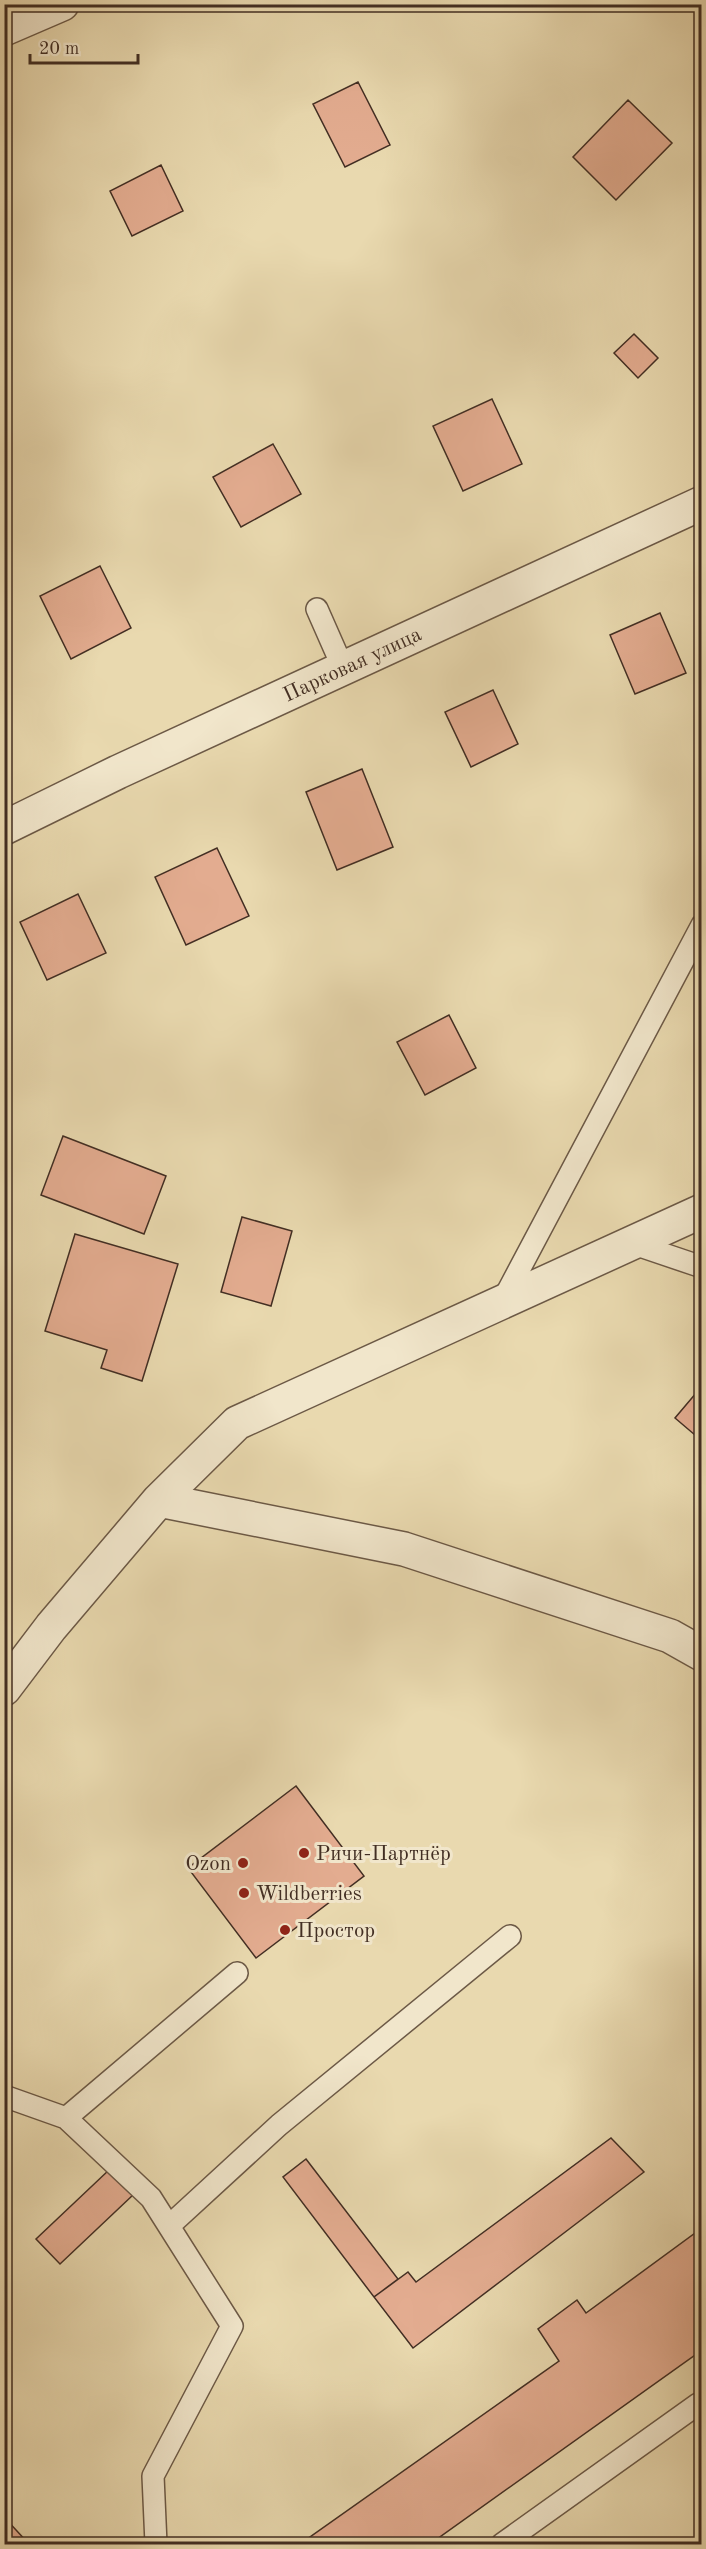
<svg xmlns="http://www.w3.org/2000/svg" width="706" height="2549" font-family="'Old Standard TT',serif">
<rect width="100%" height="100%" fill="#e9d9af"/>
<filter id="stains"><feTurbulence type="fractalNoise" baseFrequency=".00333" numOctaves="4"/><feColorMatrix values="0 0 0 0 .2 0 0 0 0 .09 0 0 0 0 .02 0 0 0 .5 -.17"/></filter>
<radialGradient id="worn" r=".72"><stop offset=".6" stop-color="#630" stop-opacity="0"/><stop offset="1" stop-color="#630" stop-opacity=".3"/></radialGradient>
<path fill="#e3ac90" stroke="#422e23" stroke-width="1.5" d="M358,82L390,145L345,167L313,104Z
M628,100L672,143L616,200L573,157Z
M161,165L183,211L132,236L110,191Z
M634,334L658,358L638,378L614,353Z
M492,399L522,464L463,491L433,426Z
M273,444L301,494L241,527L213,477Z
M100,566L131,628L71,659L40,596Z
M660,613L686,673L635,694L610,635Z
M493,690L518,744L471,767L445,712Z
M362,769L393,847L337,870L306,792Z
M217,848L249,916L186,945L155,877Z
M78,894L106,953L47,980L20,922Z
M449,1015L476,1068L425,1095L397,1042Z
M63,1136L166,1176L144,1234L41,1195Z
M242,1217L292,1231L271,1306L221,1292Z
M75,1234L178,1264L142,1381L101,1368L107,1350L45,1331Z
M702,1386V1441L675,1418Z
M296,1786L364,1876L256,1958L188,1868Z
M611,2138L644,2172L413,2348L374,2297L408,2272L416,2282Z
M306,2159L398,2279L374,2297L283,2177Z
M110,2169L134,2194L60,2264L36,2239Z
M702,2228V2350L430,2544H300L559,2361L538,2329L577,2300L586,2313Z
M4,2517L29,2544H4Z"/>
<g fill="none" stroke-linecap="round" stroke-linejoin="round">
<defs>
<path id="service" d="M317,609L343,668
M631,1243L702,1267
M502,1302L702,925
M4,2096L66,2118L151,2198L232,2326L153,2476L156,2544
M66,2118L237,1973
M169,2226L279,2125L510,1936
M502,2544L698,2404L702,2409"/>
<path id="minor" d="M4,29L62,4
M4,828L118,772L702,503
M159,1500L404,1549L670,1636L702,1654
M4,1689L51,1627L159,1500L237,1423L702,1211"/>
</defs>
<use href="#service" stroke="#6c5946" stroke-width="24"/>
<use href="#minor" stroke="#6c5946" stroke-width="36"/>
<use href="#service" stroke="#f1e6cb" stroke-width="21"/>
<use href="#minor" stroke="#f1e6cb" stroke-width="33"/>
</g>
<g fill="#8f2418" stroke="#f1e6cb" stroke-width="2">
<circle cx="304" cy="1853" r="6"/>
<circle cx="243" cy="1863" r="6"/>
<circle cx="244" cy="1893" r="6"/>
<circle cx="285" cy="1930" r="6"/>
</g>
<g text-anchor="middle" stroke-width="6" stroke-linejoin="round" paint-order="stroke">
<g font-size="21" fill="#422e23" stroke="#f1e6cb">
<text transform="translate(352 664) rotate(-25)" y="7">Парковая улица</text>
</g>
<g font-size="21" fill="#422e23" stroke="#f1e6cb" text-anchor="start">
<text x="316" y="1860">Ричи-Партнёр</text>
<text x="231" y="1870" text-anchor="end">Ozon</text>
<text x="256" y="1900">Wildberries</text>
<text x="297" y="1937">Простор</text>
</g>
</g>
<rect width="706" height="2549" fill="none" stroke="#e9d9af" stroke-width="24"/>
<rect x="6" y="6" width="694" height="2537" fill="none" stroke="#422e23" stroke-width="3"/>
<rect x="12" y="12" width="682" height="2525" fill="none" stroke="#422e23" stroke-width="1.5"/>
<path d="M30 54v9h108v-9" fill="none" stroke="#422e23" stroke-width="3"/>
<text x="39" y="54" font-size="18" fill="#422e23" stroke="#f1e6cb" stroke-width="4.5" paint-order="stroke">20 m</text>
<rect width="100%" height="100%" filter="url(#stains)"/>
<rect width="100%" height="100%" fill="url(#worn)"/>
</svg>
